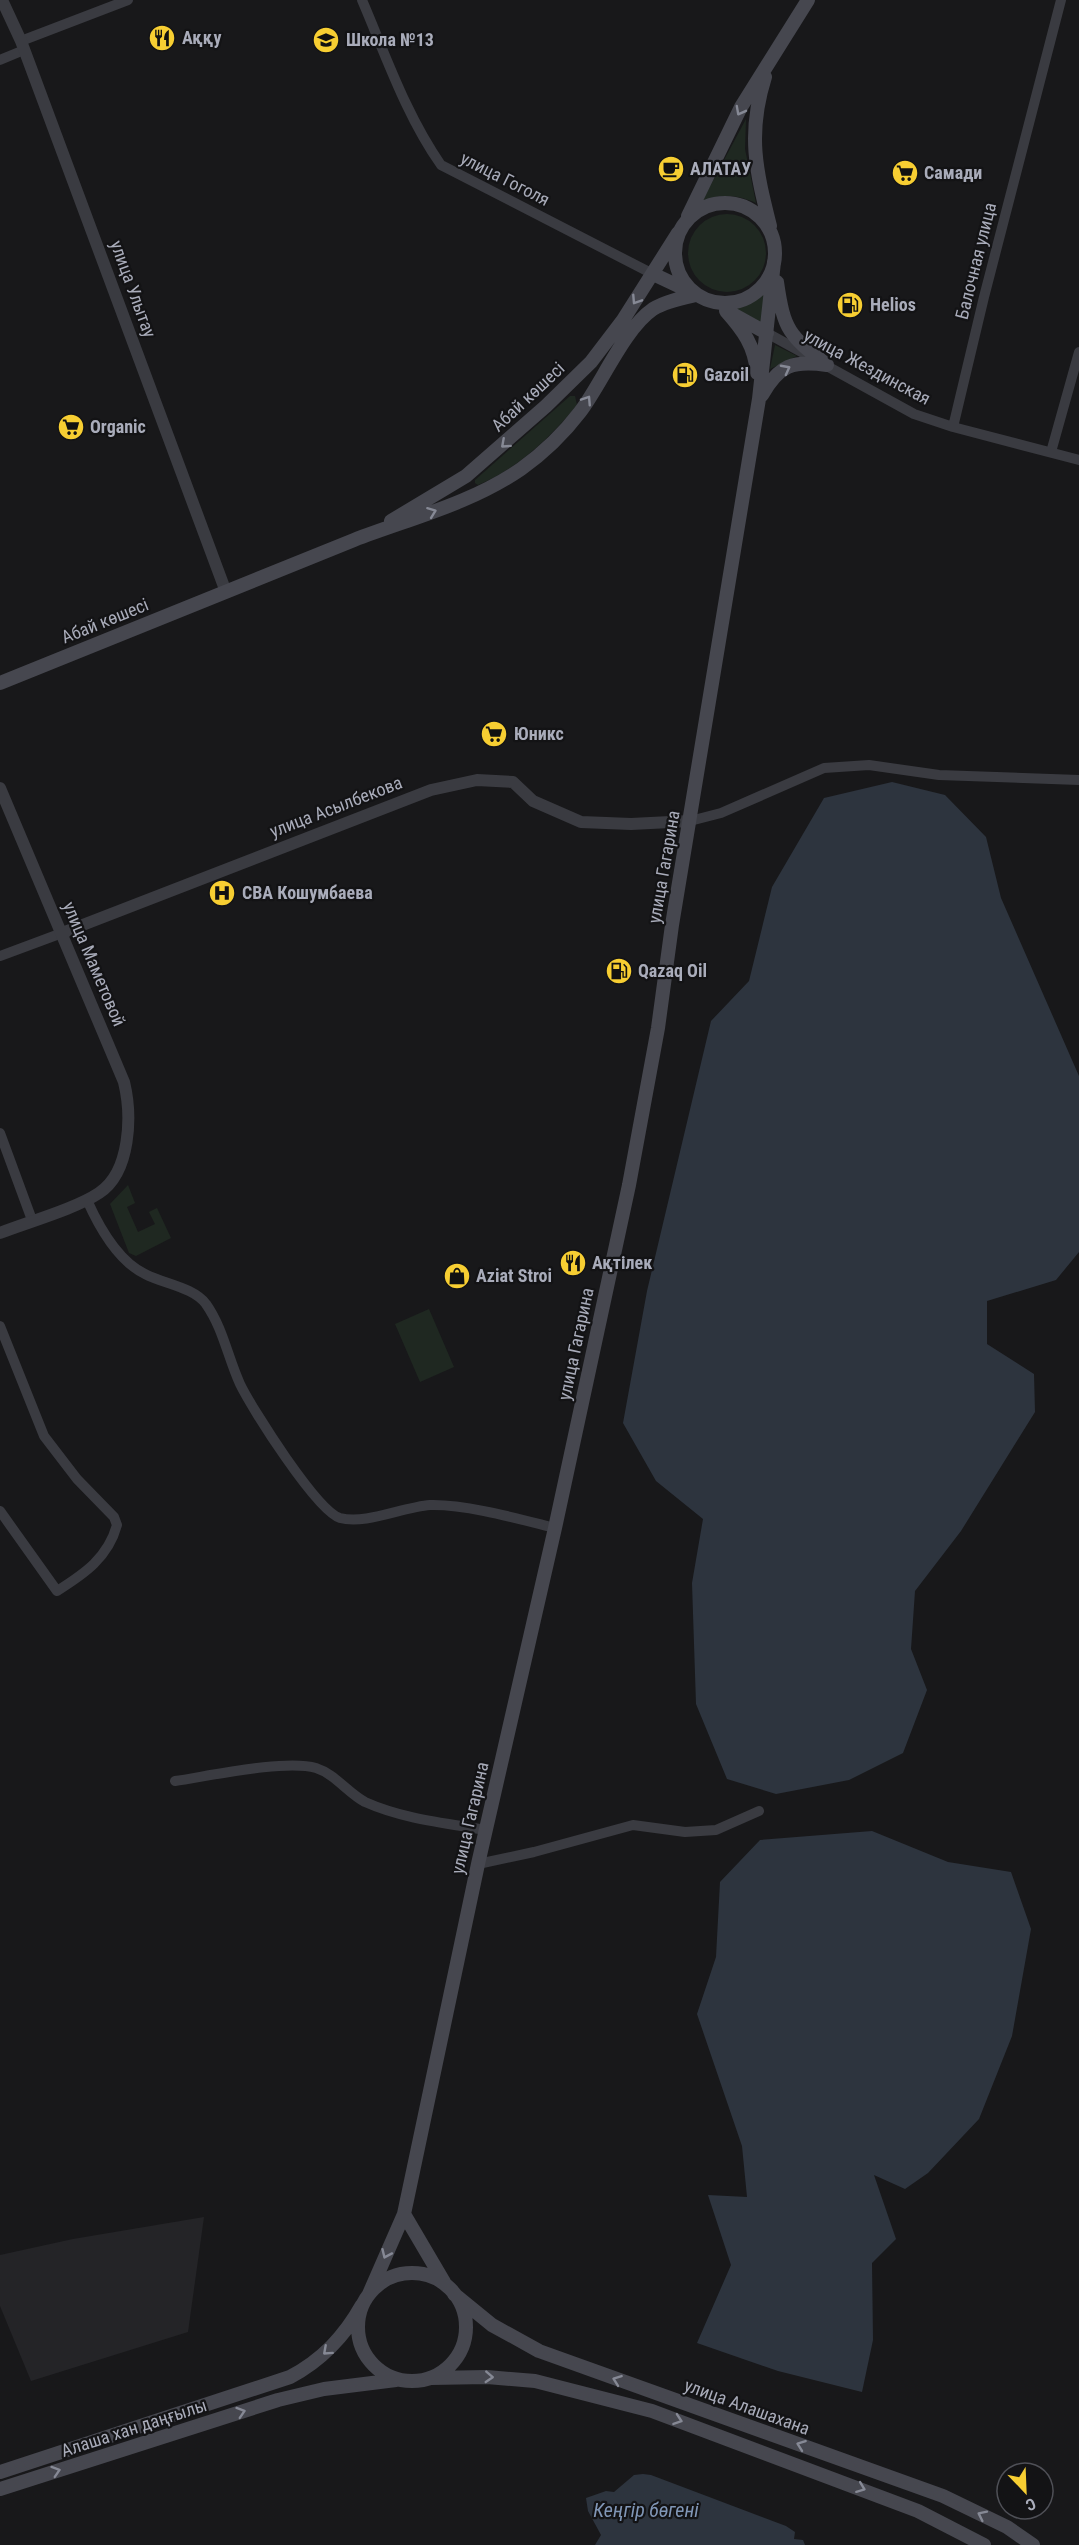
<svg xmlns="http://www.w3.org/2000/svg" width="1079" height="2545" font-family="'Roboto Condensed',sans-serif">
<rect width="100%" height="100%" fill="#18181a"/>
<path fill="#242427" d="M204,2217L188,2332L31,2381L0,2306V2255L73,2239Z"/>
<path fill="#1f2821" d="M746,119L745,149L756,203C736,194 722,194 702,201Z
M688 253a39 39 0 1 1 78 0a39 39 0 1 1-78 0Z
M767,291L762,324L732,309L758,298Z
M775,345L797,356L770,369Z
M570,396H575L577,405C551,437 517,469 478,485L475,483V480Z
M128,1185L135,1203L127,1207L138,1232L155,1224L149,1212L157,1208L171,1238L136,1256L129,1253L110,1204Z
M429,1309L454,1367L420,1382L395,1324Z"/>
<path fill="#2d343e" d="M892,782L945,795L986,837L1001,898L1079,1076V1252L1056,1280L987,1301V1344L1034,1374L1035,1412L961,1531L915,1591L911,1649L927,1690L903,1753L849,1780L776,1794L727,1779L696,1704L692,1583L703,1519L656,1481L623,1423L647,1291L711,1021L749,981L772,887L824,798Z
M872,1831L948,1862L1011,1872L1031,1929L1012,2036L979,2119L928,2173L905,2189L874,2175L896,2239L872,2263L873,2340L862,2392L778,2371L697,2343L731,2265L708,2195L747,2197L742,2146L697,2014L716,1957L720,1882L760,1840Z
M643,2474L651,2475L786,2526L795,2532L794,2539L803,2540L805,2545H595L601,2535L588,2511L586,2498L606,2491L614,2492L634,2475Z"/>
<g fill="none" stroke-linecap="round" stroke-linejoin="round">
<path stroke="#3a3b41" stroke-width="10" d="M362,0C386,56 406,115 441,165L653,274
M21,41L128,0
M0,60L24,50
M767,333L914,414L953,427L1079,460
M953,427L984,297L1061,0
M1051,452L1079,352
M690,821L721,813L824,768L869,765L939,775L1079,780
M0,956L62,933
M0,1133L32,1220
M87,1200C99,1227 118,1261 145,1274C164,1284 193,1287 206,1304C223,1328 228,1358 240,1384C252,1409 317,1511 340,1518C365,1525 403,1507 430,1505C466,1504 519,1519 555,1528
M0,1326L44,1436L77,1479L114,1517L117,1525C108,1558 84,1574 57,1591L0,1511
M175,1781C209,1776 286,1759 316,1768C335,1774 348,1793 365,1802C403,1819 445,1823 486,1830
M478,1864L534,1852L633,1825L685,1832L716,1830L759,1811"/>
<path stroke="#3a3b41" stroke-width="12" d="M2,0L21,41L226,592
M0,788L124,1082C132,1115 131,1172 99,1193C75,1209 28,1222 0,1233
M62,933L431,790L477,780L513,782L533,801L581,822L631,824L690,821"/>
<path stroke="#46474f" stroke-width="14" d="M765,77C747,134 756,170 770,226
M675 253a50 50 0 1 1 100 0a50 50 0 1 1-100 0Z
M688,216L741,107L808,0
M653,274L689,291
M777,282C784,331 789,335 827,365
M726,311C743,330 755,346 757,373
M734,315L767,333
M762,395C779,365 793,360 827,365
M391,521L466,476L546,406L591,362L623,320L678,233
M0,683C118,635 236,587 354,540C411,518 470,504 521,469C542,454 564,433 580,412C602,383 624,329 653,309C666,301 682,298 696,295
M404,2214L444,2282
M358 2327a54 54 0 1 1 108 0a54 54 0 1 1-108 0Z
M369,2294L404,2214L478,1864L555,1528L629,1185L658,1028L672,925L759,399L774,262
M454,2294L492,2325L539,2351L943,2496L1007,2527L1033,2545
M431,2378L487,2377L535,2381L652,2411L918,2511L984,2545
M0,2472L290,2377C322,2360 344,2337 362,2305
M0,2489L278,2400L324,2389L396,2380"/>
</g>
<defs><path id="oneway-chevron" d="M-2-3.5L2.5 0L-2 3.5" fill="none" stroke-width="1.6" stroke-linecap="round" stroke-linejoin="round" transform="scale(1.5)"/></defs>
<g stroke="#868995">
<use href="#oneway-chevron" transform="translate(740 111) rotate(118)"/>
<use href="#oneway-chevron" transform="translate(636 300) rotate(123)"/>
<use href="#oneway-chevron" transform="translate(786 369) rotate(-28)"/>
<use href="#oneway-chevron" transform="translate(587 400) rotate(-57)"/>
<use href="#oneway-chevron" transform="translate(505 444) rotate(138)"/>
<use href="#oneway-chevron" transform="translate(432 512) rotate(-21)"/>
<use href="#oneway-chevron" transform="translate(386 2254) rotate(114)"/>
<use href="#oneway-chevron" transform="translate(327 2351) rotate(138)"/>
<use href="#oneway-chevron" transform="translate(489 2377) rotate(3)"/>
<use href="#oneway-chevron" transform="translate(617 2380) rotate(-160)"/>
<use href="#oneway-chevron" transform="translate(241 2412) rotate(-18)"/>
<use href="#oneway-chevron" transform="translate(678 2420) rotate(19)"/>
<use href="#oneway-chevron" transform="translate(801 2445) rotate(-160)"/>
<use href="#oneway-chevron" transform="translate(56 2471) rotate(-18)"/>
<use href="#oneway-chevron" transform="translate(861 2488) rotate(21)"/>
<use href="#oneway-chevron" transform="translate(982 2515) rotate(-154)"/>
</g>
<defs>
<symbol id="restaurant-disc" viewBox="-11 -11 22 22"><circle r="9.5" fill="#f7ce32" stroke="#131315"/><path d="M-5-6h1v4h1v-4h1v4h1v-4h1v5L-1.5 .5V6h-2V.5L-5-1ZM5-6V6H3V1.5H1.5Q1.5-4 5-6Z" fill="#111"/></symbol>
<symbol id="school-disc" viewBox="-11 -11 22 22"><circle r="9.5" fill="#f7ce32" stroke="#131315"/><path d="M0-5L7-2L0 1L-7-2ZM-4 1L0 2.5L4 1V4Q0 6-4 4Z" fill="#111"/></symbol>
<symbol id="cafe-disc" viewBox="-11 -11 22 22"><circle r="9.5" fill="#f7ce32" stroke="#131315"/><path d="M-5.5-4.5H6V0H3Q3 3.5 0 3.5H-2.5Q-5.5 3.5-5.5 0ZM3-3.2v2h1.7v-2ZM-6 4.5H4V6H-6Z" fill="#111"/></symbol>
<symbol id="supermarket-disc" viewBox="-11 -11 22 22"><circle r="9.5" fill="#f7ce32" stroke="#131315"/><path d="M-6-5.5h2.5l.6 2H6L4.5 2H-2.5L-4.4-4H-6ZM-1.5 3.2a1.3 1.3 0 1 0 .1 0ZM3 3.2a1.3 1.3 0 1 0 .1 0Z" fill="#111"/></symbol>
<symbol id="fuel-disc" viewBox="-11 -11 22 22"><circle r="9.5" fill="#f7ce32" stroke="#131315"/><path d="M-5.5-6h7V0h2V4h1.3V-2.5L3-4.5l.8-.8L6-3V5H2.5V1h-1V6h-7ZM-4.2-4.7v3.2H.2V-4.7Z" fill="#111"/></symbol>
<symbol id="hospital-disc" viewBox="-11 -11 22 22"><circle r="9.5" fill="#f7ce32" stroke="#131315"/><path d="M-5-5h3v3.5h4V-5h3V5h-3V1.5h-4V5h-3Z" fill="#111"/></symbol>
<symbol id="shop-disc" viewBox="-11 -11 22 22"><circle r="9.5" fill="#f7ce32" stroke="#131315"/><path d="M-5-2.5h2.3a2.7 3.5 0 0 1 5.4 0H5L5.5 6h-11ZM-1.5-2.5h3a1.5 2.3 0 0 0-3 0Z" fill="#111"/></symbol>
</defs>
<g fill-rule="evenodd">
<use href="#restaurant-disc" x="147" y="23" width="30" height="30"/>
<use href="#school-disc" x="311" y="25" width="30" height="30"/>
<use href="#cafe-disc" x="656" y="154" width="30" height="30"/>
<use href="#supermarket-disc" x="890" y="158" width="30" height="30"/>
<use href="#fuel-disc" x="835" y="290" width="30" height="30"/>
<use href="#fuel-disc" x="670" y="360" width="30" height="30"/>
<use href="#supermarket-disc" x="56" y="412" width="30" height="30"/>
<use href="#supermarket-disc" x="479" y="719" width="30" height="30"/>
<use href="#hospital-disc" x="207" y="878" width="30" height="30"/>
<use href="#fuel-disc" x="604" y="956" width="30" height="30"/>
<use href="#restaurant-disc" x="558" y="1248" width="30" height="30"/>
<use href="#shop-disc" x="442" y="1261" width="30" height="30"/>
</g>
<g text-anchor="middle" stroke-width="4.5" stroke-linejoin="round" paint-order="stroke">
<g font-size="18" font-weight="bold" fill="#a9acba" stroke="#131315" text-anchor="start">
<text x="182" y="44">Аққу</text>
<text x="346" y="46">Школа №13</text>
<text x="690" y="175">АЛАТАУ</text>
<text x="924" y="179">Самади</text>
<text x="870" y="311">Helios</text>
<text x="704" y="381">Gazoil</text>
<text x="90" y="433">Organic</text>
<text x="514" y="740">Юникс</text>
<text x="242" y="899">СВА Кошумбаева</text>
<text x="638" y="977">Qazaq Oil</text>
<text x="592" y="1269">Ақтілек</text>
<text x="476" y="1282">Aziat Stroi</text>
</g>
<g font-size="18" fill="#a9acba" stroke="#131315">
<text transform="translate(505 179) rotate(27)" y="6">улица Гоголя</text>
<text transform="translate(976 261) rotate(-76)" y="6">Балочная улица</text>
<text transform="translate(133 289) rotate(70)" y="6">улица Улытау</text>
<text transform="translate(867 367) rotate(28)" y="6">улица Жездинская</text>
<text transform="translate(528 397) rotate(-43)" y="6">Абай көшесі</text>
<text transform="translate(105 621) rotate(-22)" y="6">Абай көшесі</text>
<text transform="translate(336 807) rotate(-21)" y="6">улица Асылбекова</text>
<text transform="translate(664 867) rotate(-80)" y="6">улица Гагарина</text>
<text transform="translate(94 964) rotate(67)" y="6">улица Маметовой</text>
<text transform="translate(576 1344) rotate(-78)" y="6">улица Гагарина</text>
<text transform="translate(470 1818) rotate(-77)" y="6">улица Гагарина</text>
<text transform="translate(747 2407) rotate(20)" y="6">улица Алашахана</text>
<text transform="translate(134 2428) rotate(-18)" y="6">Алаша хан даңғылы</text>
</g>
<g font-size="20" font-style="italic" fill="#8096b6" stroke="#131315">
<text x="646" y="2517">Кеңгір бөгені</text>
</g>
</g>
<g transform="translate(1025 2491) rotate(157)"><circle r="28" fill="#131315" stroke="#4f5057" stroke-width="1.5"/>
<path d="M0-4.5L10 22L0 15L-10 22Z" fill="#f7ce32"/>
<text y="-9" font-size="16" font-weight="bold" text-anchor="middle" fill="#a9acba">С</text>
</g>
</svg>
